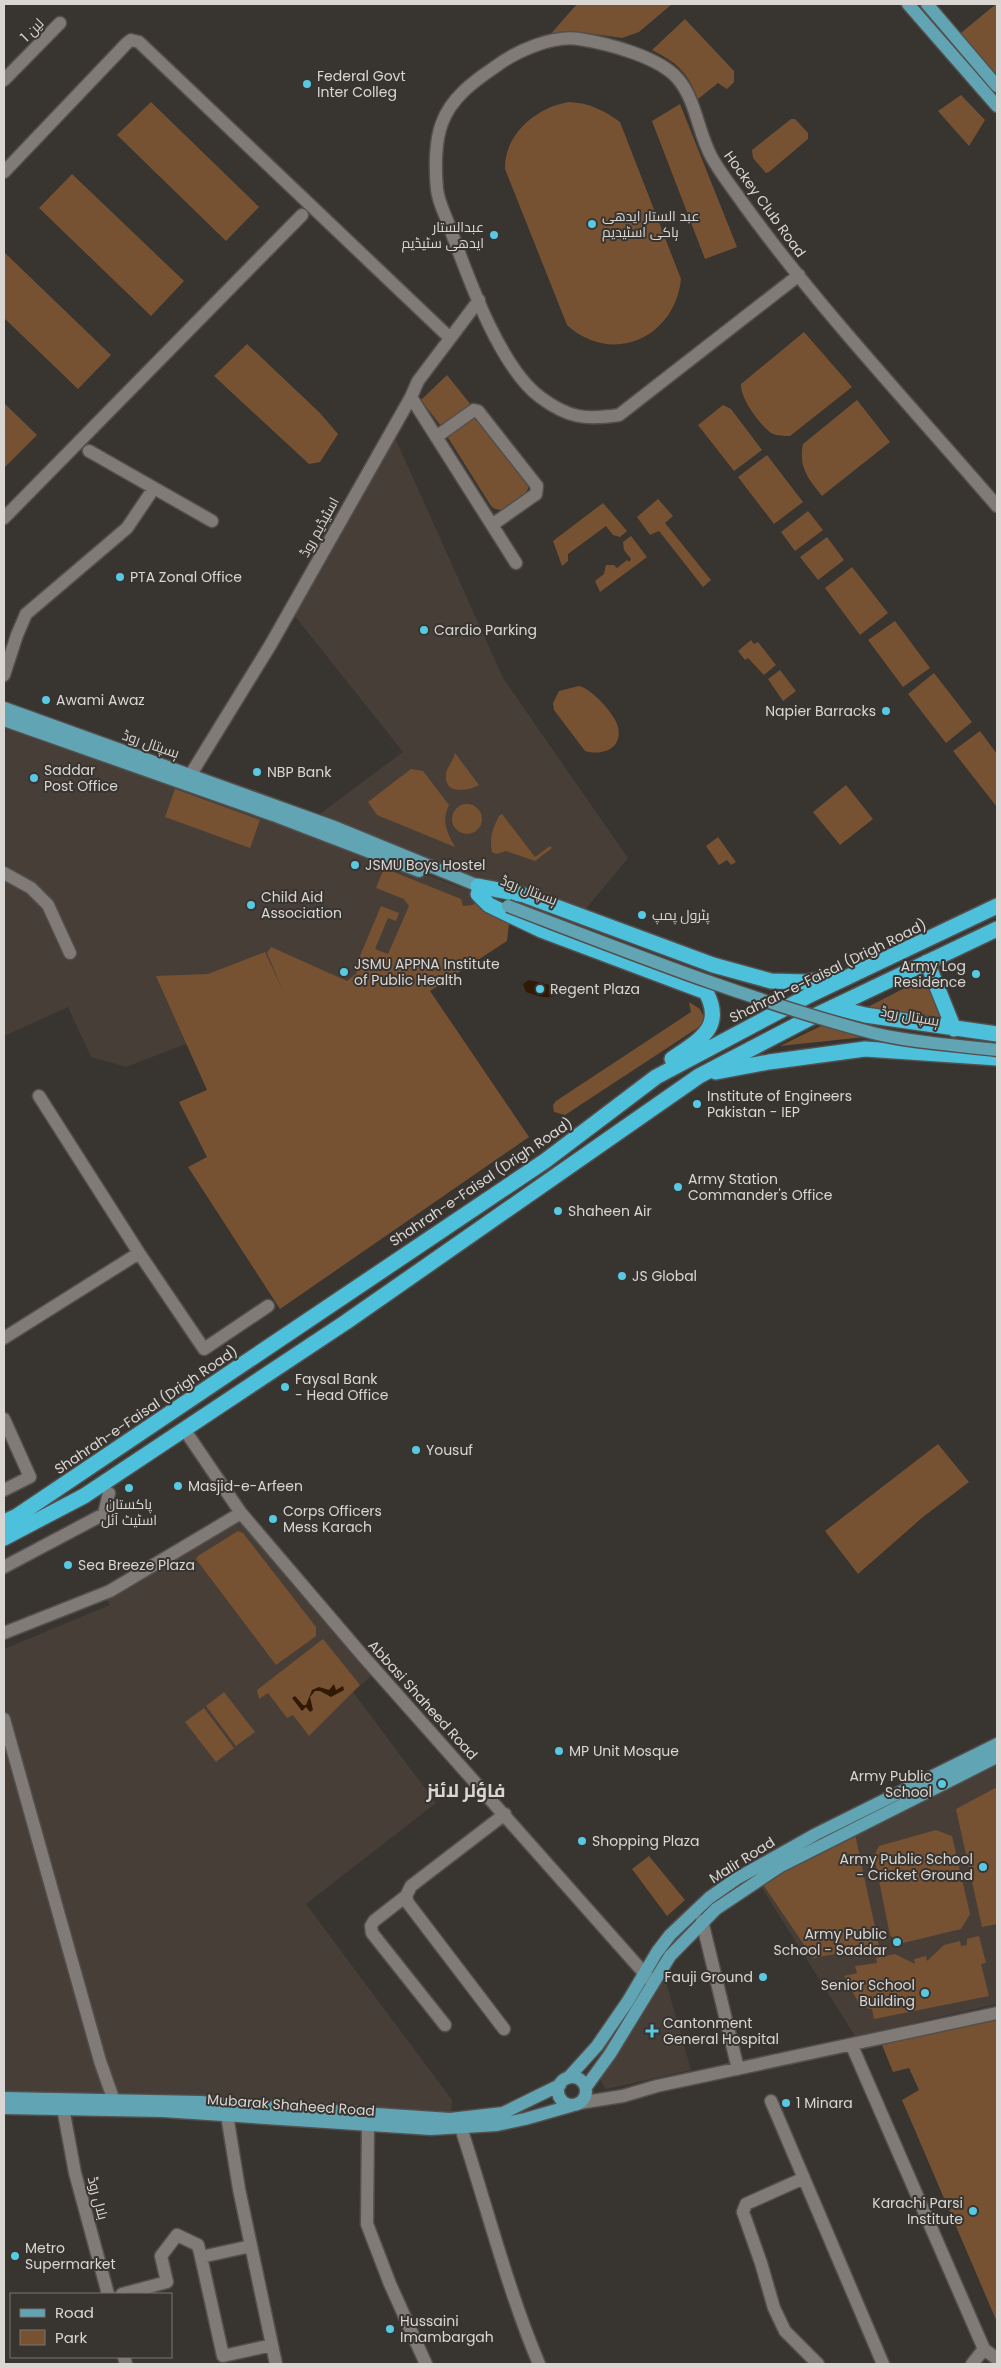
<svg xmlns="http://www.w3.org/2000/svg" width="1001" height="2368" font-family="Poppins,Cairo,sans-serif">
<rect width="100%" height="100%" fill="#383430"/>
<path fill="#473e38" d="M391,429L503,678L628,858L579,917L313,819L403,752L290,610Z
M4,720L169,778L478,894L473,905L313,1025L191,1042L126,1067L91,1057L68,1007L4,1036Z
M241,1513L377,1671L353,1692L436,1803L306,1904L452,2100L451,2122L4,2100V1649L110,1605L102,1594Z
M997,1757V2004L855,2036L757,1880Z
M662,1968L691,2070L606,2089L596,2074Z"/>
<path fill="#775232" d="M577,4H672L639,32L622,38L587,33L548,37Z
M996,4H997V86L956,37Z
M685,19L734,71V82L727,89L718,83L698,99C687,71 677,63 652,50Z
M961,95L985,120L969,146L938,111Z
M151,102L259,207L226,241L117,135Z
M569,102C589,103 604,110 620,122L681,279C675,338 612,366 567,325L505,169C504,134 537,107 569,102Z
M680,104L737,247L705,259L652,121Z
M791,119H795L808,133V139L769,172L766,173L753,158L752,150Z
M72,174L184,281L151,316L39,208Z
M4,252L111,355L78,389L4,318Z
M804,332L852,387L790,436C784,436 776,436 771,433C759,424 740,398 741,384Z
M247,344L320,413L338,434L320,462L309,464L214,376Z
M447,375L471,405L462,413L440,425L421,400Z
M857,400L890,442L822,496C809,479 798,468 803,444Z
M4,403L37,435L4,468Z
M723,405L731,409L762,450L734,471L698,425Z
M473,416L477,418L529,487C524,498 502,518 491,506L447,436Z
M767,455L803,502L774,524L738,477Z
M658,499L673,516L665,523L711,580L703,587L659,531L650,535L637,517Z
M603,503L627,531L620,537L613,535L606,526L568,554V561L562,566L553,541Z
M808,511L823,530L795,551L781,532Z
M631,536L647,557L600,592L595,581L604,574L606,565H614L617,568L627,560L629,562L631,559L624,550L623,542Z
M827,537L844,560L818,580L800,557Z
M852,567L888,613L860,635L825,588Z
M895,621L930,668L903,687L868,640Z
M751,640L754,644L758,642L776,665L764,675L748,658L745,660L738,651Z
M780,670L796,691L783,701L768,679Z
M934,673L972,722L946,743L908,694Z
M579,686C591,688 615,714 618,727C623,749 602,756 585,751L554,710L553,703L559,691Z
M980,731L997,754V807L953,751Z
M455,753L479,785C469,791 444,795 446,775C446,767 454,761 455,753Z
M411,769L423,771L449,805C441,822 447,832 455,847L377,815L368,802Z
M846,785L873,819L840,845L813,812Z
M175,789L260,820L250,848L165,817Z
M452 819a15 15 0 1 1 30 0a15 15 0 1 1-30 0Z
M502,814L535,857L550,846L552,848L535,861L506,851L496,854L492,852C489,838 493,828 499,816Z
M718,837L736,862L731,865L727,860L719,865L706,846Z
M384,868L461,899L463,906L473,905L474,902L510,915L507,941L430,991L529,1137L280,1309L188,1167L207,1157L179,1102L207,1090L156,976L208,974L265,952L283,991L267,953L271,947L347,981L357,973L355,968L381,906L399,913L396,921L388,918L375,949L388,954L409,906L404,899L376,888Z
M924,978L946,1021L862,1010Z
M689,1002L700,1009L705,1019L699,1027L565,1115L554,1112L553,1105L556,1101L691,1012Z
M823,1025L865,1037L780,1046Z
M938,1444L969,1482L923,1517L858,1574L825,1531Z
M238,1531L243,1533L316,1627V1636L276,1665L196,1559L198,1556Z
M323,1639L360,1685L309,1736L293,1715L287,1718L268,1693L259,1699L257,1690Z
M224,1692L255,1732L236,1746L206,1706Z
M204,1708L234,1748L216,1762L185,1722Z
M997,1787V1924L982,1927L956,1809Z
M936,1830L952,1836L970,1914L961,1929L903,1943L897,1942L890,1935L874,1856L879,1846Z
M855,1834L879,1946L813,1958L758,1877Z
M649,1856L685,1900L667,1916L632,1869Z
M979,1936L986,1963L981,1964L989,1996L874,2019L872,2009L861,2007L844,1976L857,1973L855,1966L877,1963L876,1958L895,1954L915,1964L914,1959L926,1956L927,1961L944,1945L960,1941L961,1946L967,1945V1939Z
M997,2015V2322L902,2100L919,2090L909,2068L893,2072L880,2040Z"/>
<path fill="#301a04" d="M529,980L554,986L557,994C547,1001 536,995 526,992L523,984Z
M334,1684L336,1690L343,1686L344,1690L331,1697L320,1691H315L310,1697L313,1710L310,1712L306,1707L302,1711L292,1698L295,1696L303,1705H306L312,1690L319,1687L329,1690Z"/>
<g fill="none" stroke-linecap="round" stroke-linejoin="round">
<defs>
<path id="minor" d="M4,80L60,23
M4,172L127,43L131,40L139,42L450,338
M799,275L619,415C585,420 568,418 540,397C499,366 468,277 450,228C446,216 438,202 437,189C435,169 435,141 442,123C451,98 474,81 495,67C516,51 553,35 579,39C606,43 660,57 678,79C696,100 698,132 711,156C720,173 734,190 745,206C822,312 912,407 997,506
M411,397L516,563
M436,437L474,410L478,411L537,486L536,494L492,525
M89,451L212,521
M4,518L302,215
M4,675L17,635L26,614L127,528L154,488
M191,774L271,644L411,397L418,381L479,300
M4,873L31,888L48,905L70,953
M39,1096L139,1253L204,1349L268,1306
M4,1338L139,1253
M4,1419L30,1477L4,1490
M184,1429L241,1513L363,1656L652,1982
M4,1567L104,1514L109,1493
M4,1633L110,1591L241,1513
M4,1719L100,2061L113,2098
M406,1896L374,1921L371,1926L372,1933L445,2025
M702,1921L738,2069
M504,2029L408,1903L406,1896L411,1886L505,1814
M852,2046L984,2349L997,2359
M771,2101L883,2364
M579,2103L623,2096L657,2086L997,2013
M63,2108L75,2173L108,2294
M227,2115L239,2189L276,2364
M368,2125L367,2224L390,2284L426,2364
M461,2128C487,2207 507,2288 539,2364
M804,2178L746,2204L743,2212L761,2263L774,2308L785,2331L818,2364
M201,2257L223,2356L272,2345
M122,2294L167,2282L161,2256L177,2235L198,2245L201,2257L251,2246
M124,2357L126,2364
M972,2364L984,2349"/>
<path id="major" d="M908,4L997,106
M927,4L997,86
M4,708L337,828L486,889
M4,720L273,815L419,871
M558 2091a14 14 0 1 1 28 0a14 14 0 1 1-28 0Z
M568,2078L597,2046L628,2001L657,1952L670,1935L709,1898L736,1879L816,1834L997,1744
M586,2087L610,2054L670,1956L716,1909L779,1867L997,1757
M4,2098L200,2102L450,2119L503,2113L560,2085
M4,2108L163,2111L431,2129L497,2125L525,2119L574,2105"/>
<path id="highway" d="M478,886L524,895L713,965L771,981L806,982L838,977
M478,894L489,905L541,930L706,992C725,1028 699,1040 672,1059
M927,962L954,1029
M833,1007L865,1015L997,1034
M716,1072L769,1062L865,1049L997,1058
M4,1522L17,1516L545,1161L656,1077L810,995L997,906
M4,1538L84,1496L346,1322L699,1076L808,1019L997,929"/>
</defs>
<use href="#minor" stroke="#534f4d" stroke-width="15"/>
<use href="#major" stroke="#534f4d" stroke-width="15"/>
<use href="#highway" stroke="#534f4d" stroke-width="18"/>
<use href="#minor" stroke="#807b77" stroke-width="12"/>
<use href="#major" stroke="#61a4b3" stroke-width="12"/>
<use href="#highway" stroke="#4dc0db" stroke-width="15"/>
<defs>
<path id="major-bridge" d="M508,906C628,952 748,1000 873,1033C913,1043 957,1045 997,1050"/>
</defs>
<use href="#major-bridge" stroke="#534f4d" stroke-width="15" stroke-linecap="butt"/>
<use href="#major-bridge" stroke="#61a4b3" stroke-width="12"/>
</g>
<g fill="#58c9e3" stroke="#383430" stroke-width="2">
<circle cx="307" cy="84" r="5"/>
<circle cx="592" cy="224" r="5"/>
<circle cx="494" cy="235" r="5"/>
<circle cx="120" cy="577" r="5"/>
<circle cx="424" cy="630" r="5"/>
<circle cx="46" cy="700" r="5"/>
<circle cx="886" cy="711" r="5"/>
<circle cx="257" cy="772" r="5"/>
<circle cx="34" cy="778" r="5"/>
<circle cx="355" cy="865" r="5"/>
<circle cx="251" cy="905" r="5"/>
<circle cx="642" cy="915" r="5"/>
<circle cx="344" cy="972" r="5"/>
<circle cx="976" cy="974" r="5"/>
<circle cx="540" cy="989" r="5"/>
<circle cx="697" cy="1104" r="5"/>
<circle cx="678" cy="1187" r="5"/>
<circle cx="558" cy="1211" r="5"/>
<circle cx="622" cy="1276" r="5"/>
<circle cx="285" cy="1387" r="5"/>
<circle cx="416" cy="1450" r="5"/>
<circle cx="178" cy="1486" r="5"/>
<circle cx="129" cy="1488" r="5"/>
<circle cx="273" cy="1519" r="5"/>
<circle cx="68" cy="1565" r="5"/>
<circle cx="559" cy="1751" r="5"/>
<circle cx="942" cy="1784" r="5"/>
<circle cx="582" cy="1841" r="5"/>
<circle cx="983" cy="1867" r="5"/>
<circle cx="897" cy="1942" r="5"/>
<circle cx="763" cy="1977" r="5"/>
<circle cx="925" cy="1993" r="5"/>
<path d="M649.5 2023.5h5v5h5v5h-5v5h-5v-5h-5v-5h5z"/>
<circle cx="786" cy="2103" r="5"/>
<circle cx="973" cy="2211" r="5"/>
<circle cx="15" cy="2256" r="5"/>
<circle cx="390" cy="2329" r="5"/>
</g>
<g text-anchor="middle" stroke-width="4" stroke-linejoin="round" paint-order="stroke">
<g font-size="14" fill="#d9d6d4" stroke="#383430">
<text transform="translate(32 30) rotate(-45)" y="5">لین 1</text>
<text transform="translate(765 204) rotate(54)" y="5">Hockey Club Road</text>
<text transform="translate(319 527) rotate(-61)" y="5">اسٹیڈیم روڈ</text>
<text transform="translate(151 744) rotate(19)" y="5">ہسپتال روڈ</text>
<text transform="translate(529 890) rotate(21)" y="5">ہسپتال روڈ</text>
<text transform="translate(828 971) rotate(-26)" y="5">Shahrah-e-Faisal (Drigh Road)</text>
<text transform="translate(910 1016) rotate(10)" y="5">ہسپتال روڈ</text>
<text transform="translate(481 1182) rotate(-34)" y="5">Shahrah-e-Faisal (Drigh Road)</text>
<text transform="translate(146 1410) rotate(-34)" y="5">Shahrah-e-Faisal (Drigh Road)</text>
<text transform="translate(423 1700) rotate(48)" y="5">Abbasi Shaheed Road</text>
<text transform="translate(742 1860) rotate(-32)" y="5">Malir Road</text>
<text transform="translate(291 2105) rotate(4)" y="5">Mubarak Shaheed Road</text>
<text transform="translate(98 2198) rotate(75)" y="5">بلال روڈ</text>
</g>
<g font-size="14" fill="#d9d6d4" stroke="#383430" text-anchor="start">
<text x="317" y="81">Federal Govt<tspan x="317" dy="16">Inter Colleg</tspan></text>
<text x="602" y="221">عبد الستار ایدھی<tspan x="602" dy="16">ہاکی اسٹیدیم</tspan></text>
<text x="484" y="232" text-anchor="end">عبدالستار<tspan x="484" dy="16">ایدھی سٹیڈیم</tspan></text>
<text x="130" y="582">PTA Zonal Office</text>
<text x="434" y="635">Cardio Parking</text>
<text x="56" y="705">Awami Awaz</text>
<text x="876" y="716" text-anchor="end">Napier Barracks</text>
<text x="44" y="775">Saddar<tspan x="44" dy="16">Post Office</tspan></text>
<text x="267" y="777">NBP Bank</text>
<text x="365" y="870">JSMU Boys Hostel</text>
<text x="261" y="902">Child Aid<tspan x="261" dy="16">Association</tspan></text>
<text x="652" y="920">پٹرول پمپ</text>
<text x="354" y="969">JSMU APPNA Institute<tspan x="354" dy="16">of Public Health</tspan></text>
<text x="966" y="971" text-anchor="end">Army Log<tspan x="966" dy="16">Residence</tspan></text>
<text x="550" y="994">Regent Plaza</text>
<text x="707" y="1101">Institute of Engineers<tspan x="707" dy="16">Pakistan - IEP</tspan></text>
<text x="688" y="1184">Army Station<tspan x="688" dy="16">Commander's Office</tspan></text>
<text x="568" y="1216">Shaheen Air</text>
<text x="632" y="1281">JS Global</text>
<text x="295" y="1384">Faysal Bank<tspan x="295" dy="16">- Head Office</tspan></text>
<text x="426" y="1455">Yousuf</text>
<text x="188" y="1491">Masjid-e-Arfeen</text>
<text x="129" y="1509" text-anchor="middle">پاکستان<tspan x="129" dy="16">اسٹیٹ آئل</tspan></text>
<text x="283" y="1516">Corps Officers<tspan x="283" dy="16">Mess Karach</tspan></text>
<text x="78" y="1570">Sea Breeze Plaza</text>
<text x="569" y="1756">MP Unit Mosque</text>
<text x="932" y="1781" text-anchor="end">Army Public<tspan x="932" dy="16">School</tspan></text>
<text x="592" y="1846">Shopping Plaza</text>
<text x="973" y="1864" text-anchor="end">Army Public School<tspan x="973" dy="16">- Cricket Ground</tspan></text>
<text x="887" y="1939" text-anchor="end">Army Public<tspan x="887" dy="16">School - Saddar</tspan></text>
<text x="753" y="1982" text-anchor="end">Fauji Ground</text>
<text x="915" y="1990" text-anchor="end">Senior School<tspan x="915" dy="16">Building</tspan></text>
<text x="663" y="2028">Cantonment<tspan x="663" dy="16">General Hospital</tspan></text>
<text x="796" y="2108">1 Minara</text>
<text x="963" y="2208" text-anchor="end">Karachi Parsi<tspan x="963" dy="16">Institute</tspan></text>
<text x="25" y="2253">Metro<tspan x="25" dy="16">Supermarket</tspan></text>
<text x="400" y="2326">Hussaini<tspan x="400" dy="16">Imambargah</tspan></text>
</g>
<g font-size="19" font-weight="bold" fill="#d9d6d4" stroke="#383430">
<text x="466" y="1797">فاؤلر لائنز</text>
</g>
</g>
<rect width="1001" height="2368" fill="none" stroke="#d9d6d4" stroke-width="10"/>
<rect x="10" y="2293" width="162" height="65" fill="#383430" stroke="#787572"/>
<rect x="20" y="2309" width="25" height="8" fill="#61a4b3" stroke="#787572"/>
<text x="55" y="2318" font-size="15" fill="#d9d6d4">Road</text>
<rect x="20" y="2330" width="25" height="15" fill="#775232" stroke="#787572"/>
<text x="55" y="2343" font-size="15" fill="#d9d6d4">Park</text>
</svg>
